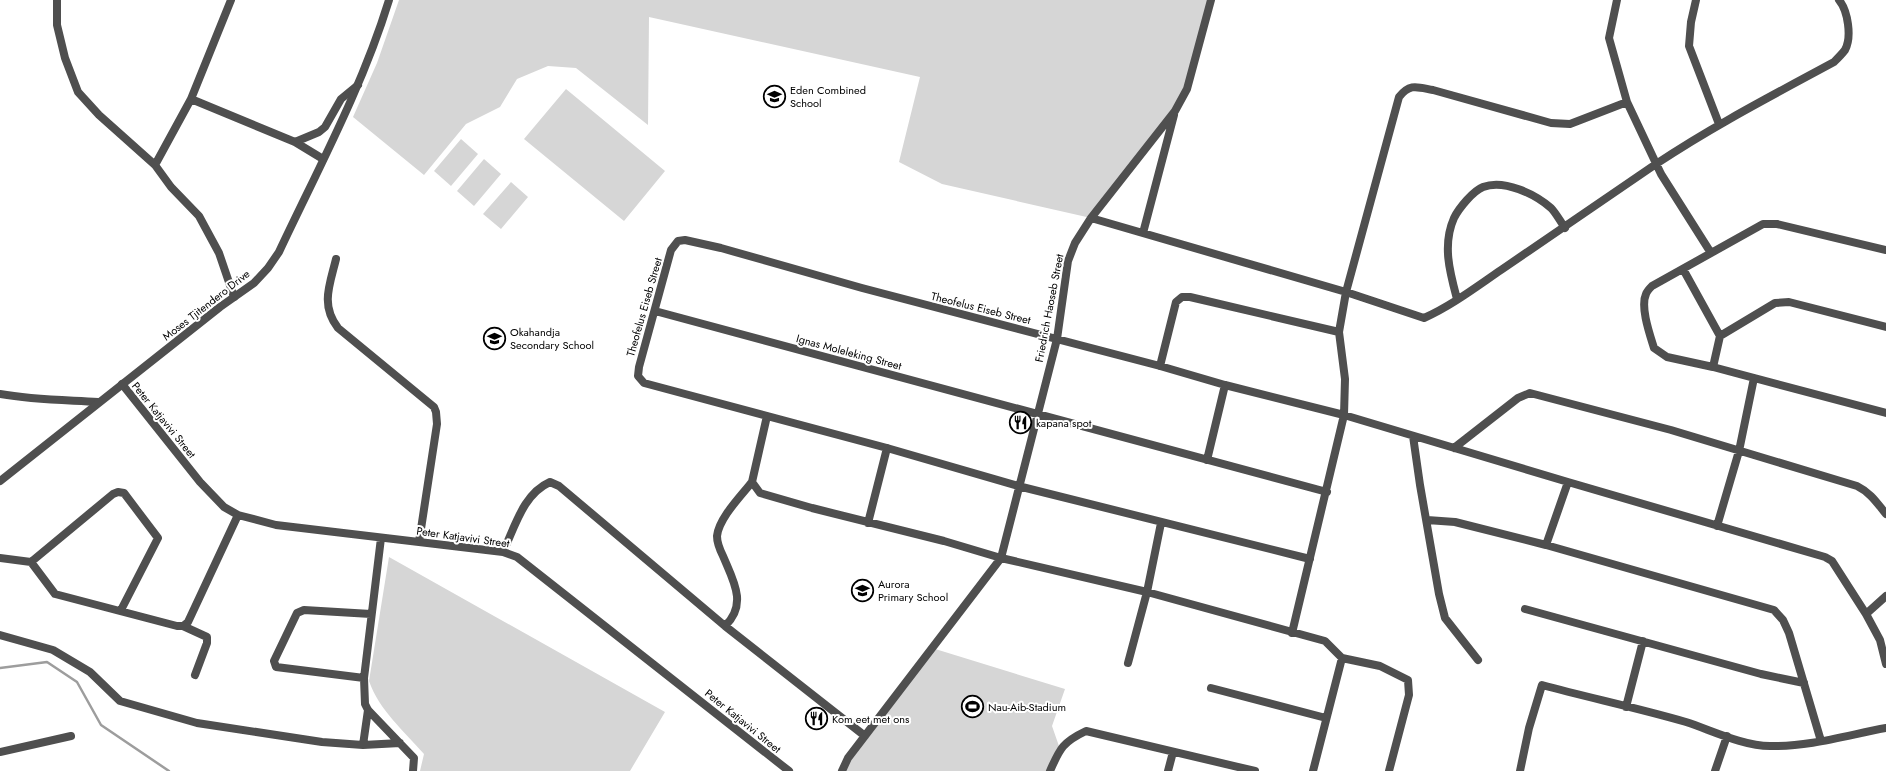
<svg xmlns="http://www.w3.org/2000/svg" width="1886" height="771" font-family="Jost,sans-serif">
<rect width="100%" height="100%" fill="#fff"/>
<path fill="#d6d6d6" d="M399,0H1211L1187,89L1091,218L942,184L899,162L920,77L649,17L648,125L576,68L548,66L517,79L500,107L466,124L424,175L353,117L377,63Z
M566,89L665,171L624,221L524,139Z
M461,139L478,154L451,186L434,171Z
M484,159L501,174L474,206L457,191Z
M511,182L528,197L501,229L483,214Z
M389,557L665,712L630,771H420L424,754C404,731 379,710 369,681Z
M932,648L1065,689L1052,726L1060,749L1050,771H842Z"/>
<g fill="none" stroke-linecap="round" stroke-linejoin="round">
<path stroke="#9d9d9d" stroke-width="2.5" d="M0,668L47,662L77,682L101,725L169,771"/>
<path stroke="#4f4f4f" stroke-width="8" d="M57,0V25L65,58L78,92L99,115L155,165L171,187L199,216L219,253L234,297
M1617,0L1609,38L1627,102L1661,174L1711,253
M1696,0L1691,22L1689,46L1719,124
M191,99L295,142L323,159
M295,142L319,132L325,127L341,99L358,85
M155,165L191,99L231,0
M1091,218L1346,292L1424,318C1451,306 1476,287 1501,270C1553,235 1604,199 1656,164C1713,126 1773,95 1834,62C1837,59 1842,54 1845,50C1852,37 1848,11 1839,0
M1143,233L1174,115
M336,259C330,284 320,305 338,328L434,407L436,412L437,424L419,542
M1683,269L1720,336L1713,367L1886,413
M1457,299C1450,273 1442,245 1454,218C1459,208 1473,191 1483,187C1504,179 1535,194 1551,208C1556,213 1560,221 1565,228
M655,311L1327,492
M1720,336L1775,303L1789,302L1886,327
M1160,366L1176,302L1182,297H1190L1339,332
M1713,367L1667,357L1654,348C1650,335 1640,307 1646,294C1647,291 1650,288 1652,286L1763,224H1777L1886,250
M122,384L200,482L224,507L238,515L276,525L503,552L517,557L789,771
M0,394C33,400 65,400 98,402
M767,416L752,482L760,493L812,508L944,541L1001,558L1147,592L1325,641L1342,658L1380,666L1408,680L1409,695L1389,771
M1413,436L1420,485L1439,594L1445,618L1478,660
M1454,448L1518,398L1530,393L1671,430L1857,486C1871,493 1877,503 1886,514
M1207,460L1225,385
M1427,520L1455,522L1546,545L1774,610L1783,620L1789,633L1821,741
M868,523L887,448
M1717,526L1739,451L1754,378
M381,538L364,678L365,704L368,710L414,758L413,771
M1546,545L1568,482
M503,552C515,527 523,494 550,482L559,486L725,626L865,736
M0,558L31,562L55,594L177,626H183L188,622L238,515
M1310,559L1018,486L887,448L644,383L638,376L639,367L671,250L678,241L685,240L721,248L862,288L1160,366L1225,385L1344,415L1568,482L1825,557L1832,561L1866,614L1880,640L1886,664
M31,562L113,494L118,492L124,493L158,538L121,610
M1525,609L1761,674L1804,683
M1866,614L1886,596
M183,626L207,637V643L195,675
M725,626C748,604 733,580 723,556C720,550 717,543 717,536C719,518 741,496 752,482
M1292,633L1344,415L1345,379L1339,332L1346,292L1399,97C1410,83 1417,87 1433,90L1551,123L1570,124L1627,102
M0,635L53,650L90,672L120,701L197,723L322,742L363,745L400,743
M1128,663L1147,592L1161,523
M364,678L276,667L274,661L297,613L304,610L371,614
M1211,688L1326,718
M1626,707L1643,641
M363,745L368,710
M0,752L71,736
M842,771L848,758L1001,558L1057,339L1068,261L1075,243L1091,218L1175,111L1187,89L1211,0
M1050,771C1060,748 1063,742 1086,731L1255,771
M1168,771L1173,752
M1313,771L1342,658
M1520,771L1529,728L1542,685C1590,698 1638,708 1686,722C1711,730 1743,746 1770,746C1809,747 1848,735 1886,728
M1715,771L1727,736"/>
<path stroke="#4f4f4f" stroke-width="8" d="M0,481L220,307L254,283L268,268L279,252C318,169 362,88 389,0"/>
</g>
<defs>
<symbol id="school-ring" viewBox="-11 -11 22 22"><circle r="9.5" fill="#fff" stroke="#000" stroke-width="1.5"/><path d="M0-5L7-2L0 1L-7-2ZM-4 1L0 2.5L4 1V4Q0 6-4 4Z" fill="#000"/></symbol>
<symbol id="restaurant-ring" viewBox="-11 -11 22 22"><circle r="9.5" fill="#fff" stroke="#000" stroke-width="1.5"/><path d="M-5-6h1v4h1v-4h1v4h1v-4h1v5L-1.5 .5V6h-2V.5L-5-1ZM5-6V6H3V1.5H1.5Q1.5-4 5-6Z" fill="#000"/></symbol>
<symbol id="stadium-ring" viewBox="-11 -11 22 22"><circle r="9.5" fill="#fff" stroke="#000" stroke-width="1.5"/><path d="M0-5a6.5 5 0 1 0 0 10a6.5 5 0 1 0 0-10ZM-3.5-1.8h7v3.6h-7Z" fill="#000"/></symbol>
</defs>
<g fill-rule="evenodd">
<use href="#school-ring" x="762" y="84" width="25" height="25"/>
<use href="#school-ring" x="482" y="326" width="25" height="25"/>
<use href="#restaurant-ring" x="1008" y="410" width="25" height="25"/>
<use href="#school-ring" x="850" y="578" width="25" height="25"/>
<use href="#stadium-ring" x="960" y="694" width="25" height="25"/>
<use href="#restaurant-ring" x="804" y="706" width="25" height="25"/>
</g>
<g text-anchor="middle" stroke-width="4" stroke-linejoin="round" paint-order="stroke">
<g font-size="11" fill="#000" stroke="#fff" text-anchor="start">
<text x="790" y="94">Eden Combined<tspan x="790" dy="13">School</tspan></text>
<text x="510" y="336">Okahandja<tspan x="510" dy="13">Secondary School</tspan></text>
<text x="1036" y="427">kapana spot</text>
<text x="878" y="588">Aurora<tspan x="878" dy="13">Primary School</tspan></text>
<text x="988" y="711">Nau-Aib-Stadium</text>
<text x="832" y="723">Kom eet met ons</text>
</g>
<g font-size="11" fill="#000" stroke="#fff">
<text transform="translate(206 305) rotate(-38)" y="4">Moses Tjitendero Drive</text>
<text transform="translate(644 307) rotate(-74)" y="4">Theofelus Eiseb Street</text>
<text transform="translate(981 308) rotate(14)" y="4">Theofelus Eiseb Street</text>
<text transform="translate(1049 308) rotate(-79)" y="4">Friedrich Haoseb Street</text>
<text transform="translate(849 352) rotate(15)" y="4">Ignas Moleleking Street</text>
<text transform="translate(164 420) rotate(51)" y="4">Peter Katjavivi Street</text>
<text transform="translate(463 537) rotate(8)" y="4">Peter Katjavivi Street</text>
<text transform="translate(743 721) rotate(39)" y="4">Peter Katjavivi Street</text>
</g>
</g>
</svg>
